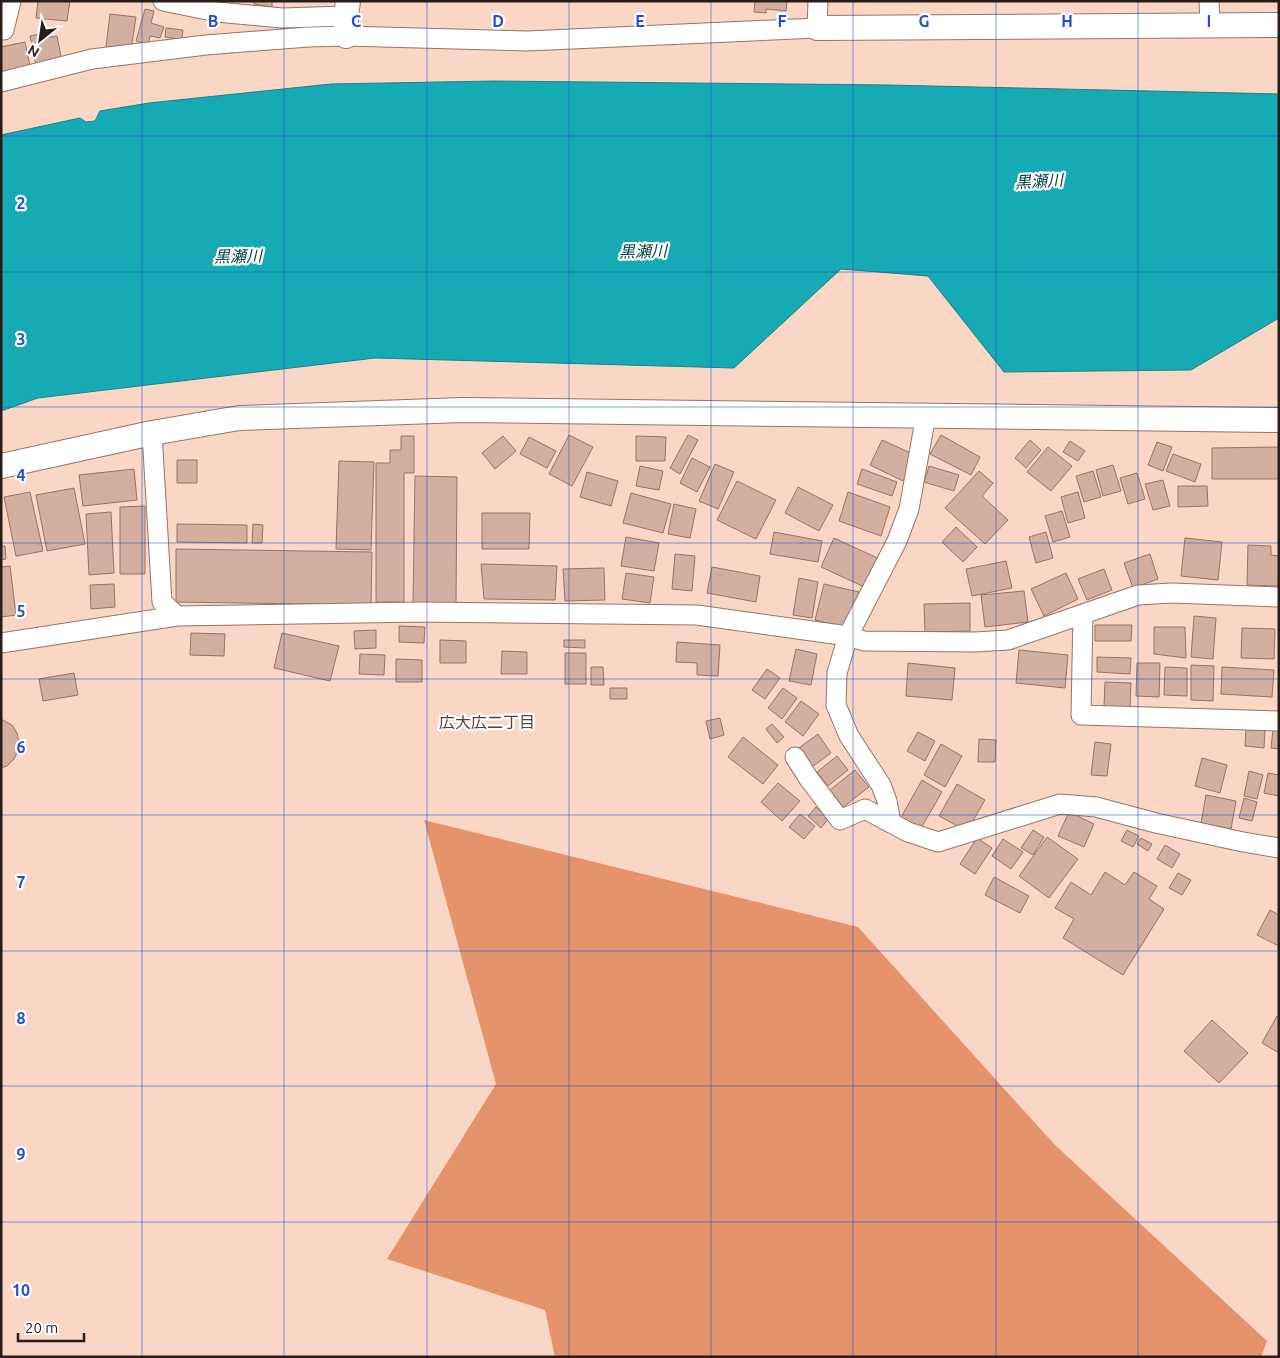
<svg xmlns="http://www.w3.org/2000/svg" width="1280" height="1358" font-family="Ubuntu,'Noto Sans JP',sans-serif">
<rect width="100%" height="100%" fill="#fad6c5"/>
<path fill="#e4936d" d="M424,820L858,927L1054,1144L1267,1341L1261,1357H555L545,1310L387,1259L496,1084Z"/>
<path fill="#16aab5" stroke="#1c8086" d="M494,81L889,85L1279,94V318L1191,370L1004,372L928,276L841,269L734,368L375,358L38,398L1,411V135L80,118L86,122L95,121L100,111L149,103L331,84Z"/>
<path fill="#d2af9f" stroke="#957466" d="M38,1H70L67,21L36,18Z
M254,1H272V7L254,4Z
M755,1H787L786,11L766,9V13L754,12Z
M145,9L154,11L151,23L164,27L160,38L150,36L148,44L136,41Z
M110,14L136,17L131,50L106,47Z
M166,28L183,30L182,40L165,37Z
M44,33L45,38L57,36L62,61L36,66L30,36Z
M25,42L30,66L1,72V47Z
M569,435L593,447L572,486L549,474Z
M688,435L698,440L680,474L670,468Z
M941,435L980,457L971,475L930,454Z
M401,436H414V473H404V602H376V463H390V450H401Z
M503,436L516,451L495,469L482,453Z
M636,436L666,437L665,461H636Z
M529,437L556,451L547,468L520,454Z
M882,440L915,455L903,481L870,465Z
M1030,440L1041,450L1026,468L1015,458Z
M1070,441L1085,451L1078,461L1063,452Z
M1157,442L1172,447L1163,471L1148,465Z
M1048,447L1072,466L1051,491L1027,472Z
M1279,447V479H1212V448Z
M1173,454L1201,464L1195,482L1166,471Z
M692,458L710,467L697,492L680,483Z
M177,460H197V483H177Z
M339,461L374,462L371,550L336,549Z
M715,464L734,472L718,509L699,501Z
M1113,465L1121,491L1103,496L1096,470Z
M640,466L663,471L659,490L636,486Z
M929,466L959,475L954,491L924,482Z
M134,469L137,500L83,506L79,475Z
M862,469L897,482L892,496L857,484Z
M979,471L993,483L982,496L1008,520L985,544L945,508Z
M1093,471L1101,497L1084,502L1076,476Z
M587,472L618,481L611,506L580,497Z
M1137,473L1145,499L1128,504L1120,478Z
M415,476L457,477L456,604L413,603Z
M1163,480L1170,506L1153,510L1145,484Z
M737,481L776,500L756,539L717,520Z
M1178,486H1207L1208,506L1178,507Z
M798,487L833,505L819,531L785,513Z
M74,488L85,544L47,551L36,495Z
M30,492L43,551L16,556L4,497Z
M848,492L890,507L881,536L839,521Z
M1078,492L1085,518L1068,523L1061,497Z
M631,493L671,504L663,533L623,523Z
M674,504L696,509L690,538L668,534Z
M145,506V574H120V507Z
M1062,511L1070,537L1053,542L1045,516Z
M111,512L114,573L89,575L86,514Z
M482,513H530L529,549H482Z
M177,524L247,525V543L177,542Z
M253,524L263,525L262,543H252Z
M956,527L977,547L963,562L942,542Z
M774,532L822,541L818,562L770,554Z
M1046,532L1053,558L1036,563L1029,537Z
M626,537L659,543L654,571L621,566Z
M834,538L884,561L871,590L821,567Z
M1185,538L1222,542L1218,580L1181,576Z
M1248,545L1271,546V555L1279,556L1278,586L1247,585Z
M1,546H5L6,559L1,560Z
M176,549L372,552L371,605L176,602Z
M675,554L695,556L692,591L672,589Z
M1150,554L1158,579L1133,588L1124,563Z
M1006,561L1012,588L972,596L966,569Z
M481,564L557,566L555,600L484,599Z
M10,566L16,615L1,617V567Z
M712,567L760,576L756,602L707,593Z
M604,568L605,600L565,601L563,569Z
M1104,569L1112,590L1087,600L1078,579Z
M626,573L654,577L650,603L622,599Z
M1066,573L1078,599L1044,616L1031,589Z
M799,578L818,582L812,618L793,615Z
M114,584L115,607L91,609L90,585Z
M824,584L859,592L850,629L815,620Z
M1024,591L1028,622L985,627L981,595Z
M970,603V631L925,632L924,604Z
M1194,616L1216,618L1213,659L1191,657Z
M1095,625H1132L1131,641H1095Z
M399,626L425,627L424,643L399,642Z
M1154,627H1185L1186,658L1154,654Z
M1242,628L1275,629L1274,659L1241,658Z
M376,630V648L355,649L354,631Z
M191,633L225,634L224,656L190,655Z
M282,633L339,646L330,681L274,668Z
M440,640L466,641V663H440Z
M564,640H585V648L564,647Z
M677,642L720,645L718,676L697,675V663L676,662Z
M796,649L817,654L811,685L789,681Z
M1019,650L1068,655L1065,688L1016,683Z
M502,651L527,652V674H501Z
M565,653H586V684H565Z
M360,654L385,655L384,675L359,674Z
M1097,657L1131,658L1130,674L1097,672Z
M396,659L422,660V682H396Z
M908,663L955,668L952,700L906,696Z
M1137,663H1160L1159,697L1136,696Z
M1191,665L1214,666L1213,701L1191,700Z
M591,667H603L604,685H591Z
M1165,667L1187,668V696L1164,695Z
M1222,667L1274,670L1272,697L1221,694Z
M767,669L780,678L765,699L752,690Z
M74,673L78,695L43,701L39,679Z
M1105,682L1131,683L1130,708L1104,707Z
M610,688H627V699H610Z
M783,688L797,698L782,719L768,708Z
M801,701L819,714L803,736L785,722Z
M720,718L724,735L710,739L706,721Z
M1,719L12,725L17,733L19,742L18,751L14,759L7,766L1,768Z
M772,724L784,737L777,743L766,729Z
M1246,729L1265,730L1264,748L1245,746Z
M1273,729L1279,730V749L1271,748Z
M918,732L935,741L925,761L907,751Z
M818,734L831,753L809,769L796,750Z
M743,737L778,765L763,784L728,757Z
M979,739L996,740L995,762H978Z
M1095,742L1111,744L1107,776L1091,775Z
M941,744L962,756L945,787L924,775Z
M837,756L848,770L828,786L817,772Z
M1202,758L1227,765L1220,793L1195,786Z
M855,770L869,787L843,807L830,790Z
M1249,771L1263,775L1257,799L1244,796Z
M1268,773L1279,775V796L1264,793Z
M922,780L942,792L920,830L900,819Z
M778,783L800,801L782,821L761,802Z
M957,784L985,800L967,831L939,816Z
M1206,795L1236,801L1231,829L1201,823Z
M1244,798L1257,802L1252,821L1239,818Z
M816,807L829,818L821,828L808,816Z
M1069,812L1094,824L1084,847L1058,836Z
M800,814L815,826L804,839L789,827Z
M1033,830L1044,837L1033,855L1021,848Z
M1127,830L1139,836L1133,847L1121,841Z
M1047,837L1078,859L1049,898L1019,876Z
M977,838L992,848L975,874L960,864Z
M1141,838L1152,844L1148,851L1137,844Z
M1003,839L1023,852L1011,869L992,856Z
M1165,845L1180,854L1172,868L1157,859Z
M1105,872L1125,885L1134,872L1157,886L1149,899L1164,909L1123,975L1063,938L1074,919L1055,908L1071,882L1091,895Z
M1178,873L1191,880L1182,895L1169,888Z
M994,877L1029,896L1020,913L985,895Z
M1270,910L1279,915V946L1257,935Z
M1277,1016L1279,1017V1053L1262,1043Z
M1212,1020L1248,1053L1219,1083L1184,1051Z"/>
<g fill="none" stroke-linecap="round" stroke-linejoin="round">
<defs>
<path id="minor" d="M163,1L217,12L282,18L346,16
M1209,1L1210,25
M1,30H4L11,1
M1,82L92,59L206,45L308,37L346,36L527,41L817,28L818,1
M152,433L162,602L177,616L421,612L697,615L848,636L864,641L976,642L1008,640L1138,595L1172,593L1279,597
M1083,614L1081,715L1279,721
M1,643L177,616
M795,757L809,779L840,820L865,809L908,832L938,842L1060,804L1096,807L1156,823L1243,842L1279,848
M891,823L887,801L881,785L849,736L836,705L837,673L848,636L897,541L909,509L926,415"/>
<path id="tertiary" d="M817,28L1279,25
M346,36V16L348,1
M1,466L152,433L239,418L462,410L1279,420"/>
</defs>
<use href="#minor" stroke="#967567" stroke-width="21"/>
<use href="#tertiary" stroke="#967567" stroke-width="26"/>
<use href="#minor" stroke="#fff" stroke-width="19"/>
<use href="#tertiary" stroke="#fff" stroke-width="24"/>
</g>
<path fill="none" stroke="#1d4ed8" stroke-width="1" stroke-opacity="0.55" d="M142,1V1357M284,1V1357M427,1V1357M569,1V1357M711,1V1357M853,1V1357M996,1V1357M1138,1V1357M1,136H1279M1,272H1279M1,407H1279M1,543H1279M1,679H1279M1,815H1279M1,951H1279M1,1086H1279M1,1222H1279"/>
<g text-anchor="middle" stroke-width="4.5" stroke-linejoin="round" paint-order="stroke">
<g font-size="16" font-style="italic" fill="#044146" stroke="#fff">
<text transform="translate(1039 181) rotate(-3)" y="6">黒瀬川</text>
<text transform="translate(643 251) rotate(-1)" y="6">黒瀬川</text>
<text transform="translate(238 256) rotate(-1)" y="6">黒瀬川</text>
</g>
<g font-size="16" fill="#5d3f32" stroke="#fff">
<text x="487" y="728">広大広二丁目</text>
</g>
</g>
<g font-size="16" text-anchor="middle" font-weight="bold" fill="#1d4ed8" stroke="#fff" stroke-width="4.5" stroke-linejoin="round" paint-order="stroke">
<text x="213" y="27">B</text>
<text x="356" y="27">C</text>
<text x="498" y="27">D</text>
<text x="640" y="27">E</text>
<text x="782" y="27">F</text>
<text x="924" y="27">G</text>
<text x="1067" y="27">H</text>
<text x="1209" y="27">I</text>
<text x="21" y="209">2</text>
<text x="21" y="345">3</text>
<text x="21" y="481">4</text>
<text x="21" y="617">5</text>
<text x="21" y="753">6</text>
<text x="21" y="888">7</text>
<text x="21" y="1024">8</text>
<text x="21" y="1160">9</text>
<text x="21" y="1296">10</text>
</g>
<rect width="1280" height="1358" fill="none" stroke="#2a1d17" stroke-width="5"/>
<g transform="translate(40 40) rotate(210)" stroke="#ffffff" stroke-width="4" paint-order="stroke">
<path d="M0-4L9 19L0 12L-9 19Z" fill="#2a1d17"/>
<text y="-8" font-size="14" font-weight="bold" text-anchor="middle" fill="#2a1d17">N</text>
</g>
<path d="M18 1333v8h66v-8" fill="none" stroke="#2a1d17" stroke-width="2.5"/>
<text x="25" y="1333" font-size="15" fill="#2a1d17" stroke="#ffffff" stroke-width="4" paint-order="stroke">20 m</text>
</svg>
